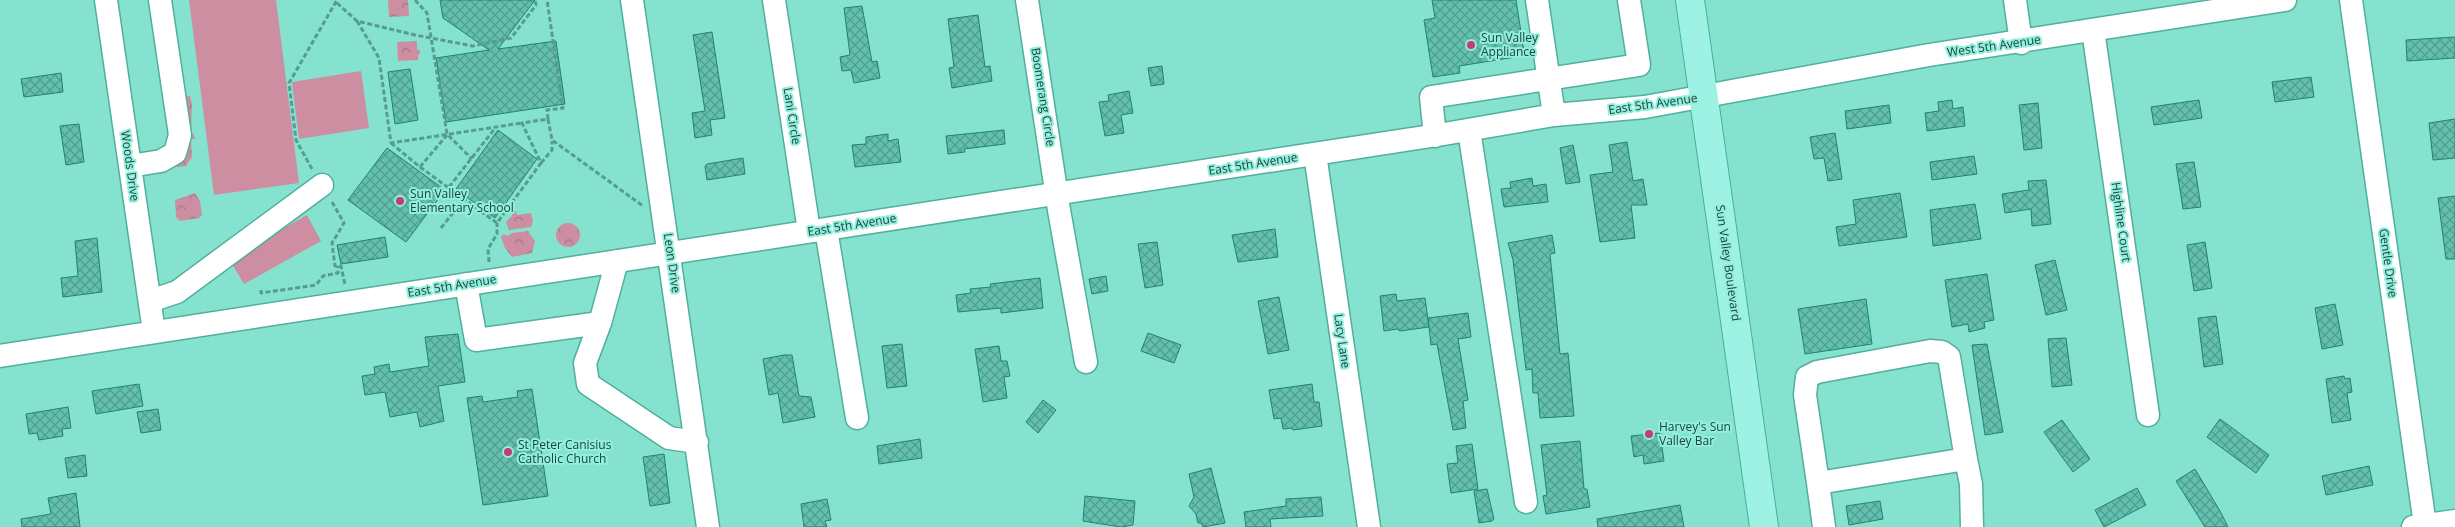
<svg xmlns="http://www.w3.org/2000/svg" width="2455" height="527" font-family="'Open Sans',sans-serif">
<defs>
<pattern id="park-crowns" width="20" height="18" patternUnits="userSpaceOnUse" patternTransform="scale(1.25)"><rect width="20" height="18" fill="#cc8ea0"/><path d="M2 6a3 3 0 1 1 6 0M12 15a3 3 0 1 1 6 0" fill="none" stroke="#a57684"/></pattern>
<pattern id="building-cross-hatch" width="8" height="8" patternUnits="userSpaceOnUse" patternTransform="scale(1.25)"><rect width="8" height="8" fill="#63c0ae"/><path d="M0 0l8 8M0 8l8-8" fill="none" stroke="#519e8f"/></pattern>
</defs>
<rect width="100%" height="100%" fill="#85e2cf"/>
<path fill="url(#park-crowns)" d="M388,0H408L409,16L389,17Z
M417,41V50H420V54L418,55V60L398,61L397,42Z
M179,95L190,96L192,104L191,135L194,134L195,139H191L192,157L186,166L177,167L173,163Z
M195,193L200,201L202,215L199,218L180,221L176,217L175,200Z
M516,211L517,215L531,213L533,221L531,227L509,230L506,222L512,216V212Z
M556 235a12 12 0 1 1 24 0a12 12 0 1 1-24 0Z
M528,231L535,241L532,253L512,257L505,248L501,237L504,234L507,236L512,233Z"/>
<path fill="#cc8ea0" d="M189,0H276L299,183L214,195Z
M361,71L369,128L299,139L292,82Z
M307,215L321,241L244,284L229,259Z"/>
<path fill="url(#building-cross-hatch)" stroke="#1c8474" d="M440,0H535L498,49L556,41L565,104L446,122L436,58L489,50L443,18Z
M1432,0H1516L1524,52L1521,53L1522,56L1459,66L1460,73L1433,77L1424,20L1435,18Z
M862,6L872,62L877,61L880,78L854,83L851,70L842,71L840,57L850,55L844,8Z
M978,15L985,67L990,66L992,81L952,88L949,68L954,67L948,19Z
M712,32L725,118L710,120L712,135L695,138L692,113L705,111L693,35Z
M2455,37V58L2407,61L2406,40Z
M1162,66L1164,84L1151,86L1148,68Z
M410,69L418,120L395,124L388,72Z
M61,73L63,92L24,97L21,79Z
M2311,77L2314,97L2275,102L2272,82Z
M1129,91L1133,113L1121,115L1124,133L1105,136L1099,102L1109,101L1108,95Z
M1952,100L1953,109L1963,107L1965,126L1927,131L1925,113L1939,111L1938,102Z
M2199,100L2202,118L2154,125L2151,107Z
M2038,103L2042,148L2024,150L2019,105Z
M1889,105L1891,123L1847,129L1845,111Z
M2455,119V158L2433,160L2429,123Z
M79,124L84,162L66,165L60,126Z
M498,130L537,159L495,218L456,189Z
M1004,130L1005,144L964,149L965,152L948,154L946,136Z
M1835,133L1842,179L1828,181L1824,158L1814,159L1810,137Z
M888,134V141L898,139L901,162L855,167L852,145L866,144V137Z
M1627,142L1633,181L1643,179L1647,205H1631L1635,238L1600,242L1590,175L1613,172L1609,145Z
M1573,145L1580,182L1566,184L1560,148Z
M387,148L445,190L406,242L348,200Z
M1974,156L1977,174L1932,180L1930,162Z
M743,158L745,174L707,180L705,166L707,164Z
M2194,162L2201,207L2183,209L2176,164Z
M1532,178L1533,186L1546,184L1548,202L1504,207L1501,189L1511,188L1510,182Z
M2046,180L2051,224L2032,226L2031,209L2005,213L2002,194L2029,190L2028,181Z
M1900,193L1907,237L1839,246L1836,227L1856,224L1853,200Z
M2455,196V259H2446L2438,198Z
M1975,204L1981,239L1933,246L1930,210Z
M1275,229L1278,257L1238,262L1232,235Z
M1552,235L1555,253L1550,254L1560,354L1568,353L1574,416L1540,418L1538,393H1533L1532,369L1526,370L1513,260L1508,243Z
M385,237L388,257L341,264L337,245Z
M97,238L102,292L63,297L61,278L78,276L75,241Z
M1157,242L1163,285L1145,288L1138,244Z
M2205,242L2212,288L2194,291L2187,245Z
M2055,260L2067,310L2046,315L2035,265Z
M1987,274L1994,320L1984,322L1985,328L1969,332L1968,324L1952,327L1945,280Z
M1106,276L1108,291L1092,294L1089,279Z
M1040,278L1043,308L1001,313V308L958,312L956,295L971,293L970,289L991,287L990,284Z
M1396,294L1397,301L1425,298L1429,327L1400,331L1397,329L1384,331L1380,296Z
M1279,297L1289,350L1268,354L1258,301Z
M1866,299L1872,344L1805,354L1798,309Z
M2335,304L2343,345L2322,349L2315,308Z
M1468,313L1471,337L1458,339L1468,400L1463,401L1466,428L1453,430L1437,344L1431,345L1428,318Z
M2216,316L2223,364L2204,367L2198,318Z
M1148,333L1181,345L1174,363L1141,351Z
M458,334L465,382L438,386L444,421L420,427L417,412L390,417L385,392L365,395L362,376L375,374L374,367L389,364L390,372L429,366L425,337Z
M2066,338L2072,385L2052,387L2048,339Z
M902,344L907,386L887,388L882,346Z
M1987,344L2003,432L1985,435L1972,345Z
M999,346L1001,361H1007L1010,376L1004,377L1007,398L983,402L975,349Z
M784,355H792L799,396L811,397L815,417L783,423L778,393L769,395L763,359Z
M2344,376L2345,379L2350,378L2352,392L2347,393L2351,420L2332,423L2326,379Z
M139,384L143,406L96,414L92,391Z
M1312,384L1314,402H1319L1322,426L1293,430L1292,428L1283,429L1281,418L1274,419L1269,390Z
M532,389L548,496L483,505L467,398L482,396L483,402L518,397L517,391Z
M1043,400L1056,410L1038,433L1026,422Z
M68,407L71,428L62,429L63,436L39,440L37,433L29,434L26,414Z
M158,409L161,430L141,433L137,412Z
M2220,419L2269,455L2256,473L2207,437Z
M2062,420L2090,459L2073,472L2044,432Z
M1660,433L1664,461L1644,464L1643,455L1634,457L1631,436Z
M920,439L922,458L879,464L877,446Z
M1580,441L1584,489H1587L1590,507L1546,514L1543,496L1547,495L1541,445Z
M1472,444L1478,489L1451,493L1447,464L1458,463L1456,446Z
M664,454L670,503L650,506L643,457Z
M85,455L87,476L68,478L65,458Z
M2369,466L2373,485L2326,495L2322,476Z
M1211,468L1225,523L1203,527L1201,523H1198L1196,514L1189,506L1194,497L1189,474Z
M2195,469L2220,511L2228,527H2205L2176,481Z
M2137,488L2146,505L2104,527L2095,510Z
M1487,489L1494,519L1492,521L1479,523L1474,491Z
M76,493L80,527H22L21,519L51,514L48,498Z
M1085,496L1135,501L1133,525L1121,527L1083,521Z
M1321,497L1323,516L1270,519L1271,527H1246L1244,512L1286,506V499Z
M827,499L831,520L825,521L827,527H804L801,504Z
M1880,501L1883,519L1849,525L1846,506Z
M1680,505L1684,527H1598L1597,519Z"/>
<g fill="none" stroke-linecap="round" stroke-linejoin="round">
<defs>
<path id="minor" d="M106,0L154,332
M632,0L708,527
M774,0L809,231
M1027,0L1059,210L1086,362
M1537,0L1554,115
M2015,0L2021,43
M2351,0L2425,525
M2093,30L2148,415
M1469,130L1526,502
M1435,136L1431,97L1639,65L1629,0
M1315,154L1369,527
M130,166L161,161L175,153L180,135L160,0
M826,229L857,418
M466,284L476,340L600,323L617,261
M150,301L177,292L322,185
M600,323L585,363L588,384L669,438L697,442
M0,356L1444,134L1554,115L1645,107L1929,55L2285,0
M1818,483L1805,395L1807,377L1817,372L1930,351L1942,352L1949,357L1966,459
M1824,527L1818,483L1966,459L1971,484L1972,527
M2413,527L2455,521"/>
<path id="major" d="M1690,0L1764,527"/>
</defs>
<use href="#minor" stroke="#51af9e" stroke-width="25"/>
<use href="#major" stroke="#45b09e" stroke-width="30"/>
<path stroke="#579c8e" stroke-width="3" stroke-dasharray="5 2.5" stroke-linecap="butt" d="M415,0L427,13L447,134L472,159
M337,3L357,21L415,35L473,46L511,38L536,5L535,0
M357,21L379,58L391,143L522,123
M548,119L552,140L643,206
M391,143L420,167L447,135
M541,163L552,150V141
M420,167L497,223L541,163L522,123L548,119L547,110L563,108L547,0
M312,169L296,140L289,83L337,0
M449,187L496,127
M332,202L344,223L332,243L335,266H341L345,285
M441,228L464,199
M489,262L488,249L497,234V223
M261,290V293L316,285L323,276L338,273V266"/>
<use href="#minor" stroke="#fff" stroke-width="22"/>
<use href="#major" stroke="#9df2e4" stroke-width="28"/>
</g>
<g fill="#c53b73" stroke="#92efdc" stroke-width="2">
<circle cx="1471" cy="45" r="5"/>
<circle cx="400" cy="201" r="5"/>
<circle cx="1649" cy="434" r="5"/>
<circle cx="508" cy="452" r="5"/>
</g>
<g text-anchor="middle" stroke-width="4" stroke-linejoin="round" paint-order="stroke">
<g font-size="12" fill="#1d443d" stroke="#92efdc" text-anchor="start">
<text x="1481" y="42">Sun Valley<tspan x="1481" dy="14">Appliance</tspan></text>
<text x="410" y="198">Sun Valley<tspan x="410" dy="14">Elementary School</tspan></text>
<text x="1659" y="431">Harvey's Sun<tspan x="1659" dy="14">Valley Bar</tspan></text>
<text x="518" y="449">St Peter Canisius<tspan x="518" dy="14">Catholic Church</tspan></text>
</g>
<g font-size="12" fill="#1d443d" stroke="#92efdc">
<text transform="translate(1994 46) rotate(-8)" y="4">West 5th Avenue</text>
<text transform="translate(1043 97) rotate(81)" y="4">Boomerang Circle</text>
<text transform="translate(1653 104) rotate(-8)" y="4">East 5th Avenue</text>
<text transform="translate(792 116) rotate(81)" y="4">Lani Circle</text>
<text transform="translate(1253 164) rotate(-9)" y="4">East 5th Avenue</text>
<text transform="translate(130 166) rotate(82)" y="4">Woods Drive</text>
<text transform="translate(2121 222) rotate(82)" y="4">Highline Court</text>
<text transform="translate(852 225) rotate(-9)" y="4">East 5th Avenue</text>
<text transform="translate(672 263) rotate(82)" y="4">Leon Drive</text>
<text transform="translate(1728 263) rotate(82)" y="4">Sun Valley Boulevard</text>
<text transform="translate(2388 263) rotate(82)" y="4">Gentle Drive</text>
<text transform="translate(452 286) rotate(-9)" y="4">East 5th Avenue</text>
<text transform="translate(1342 341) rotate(82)" y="4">Lacy Lane</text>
</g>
</g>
</svg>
